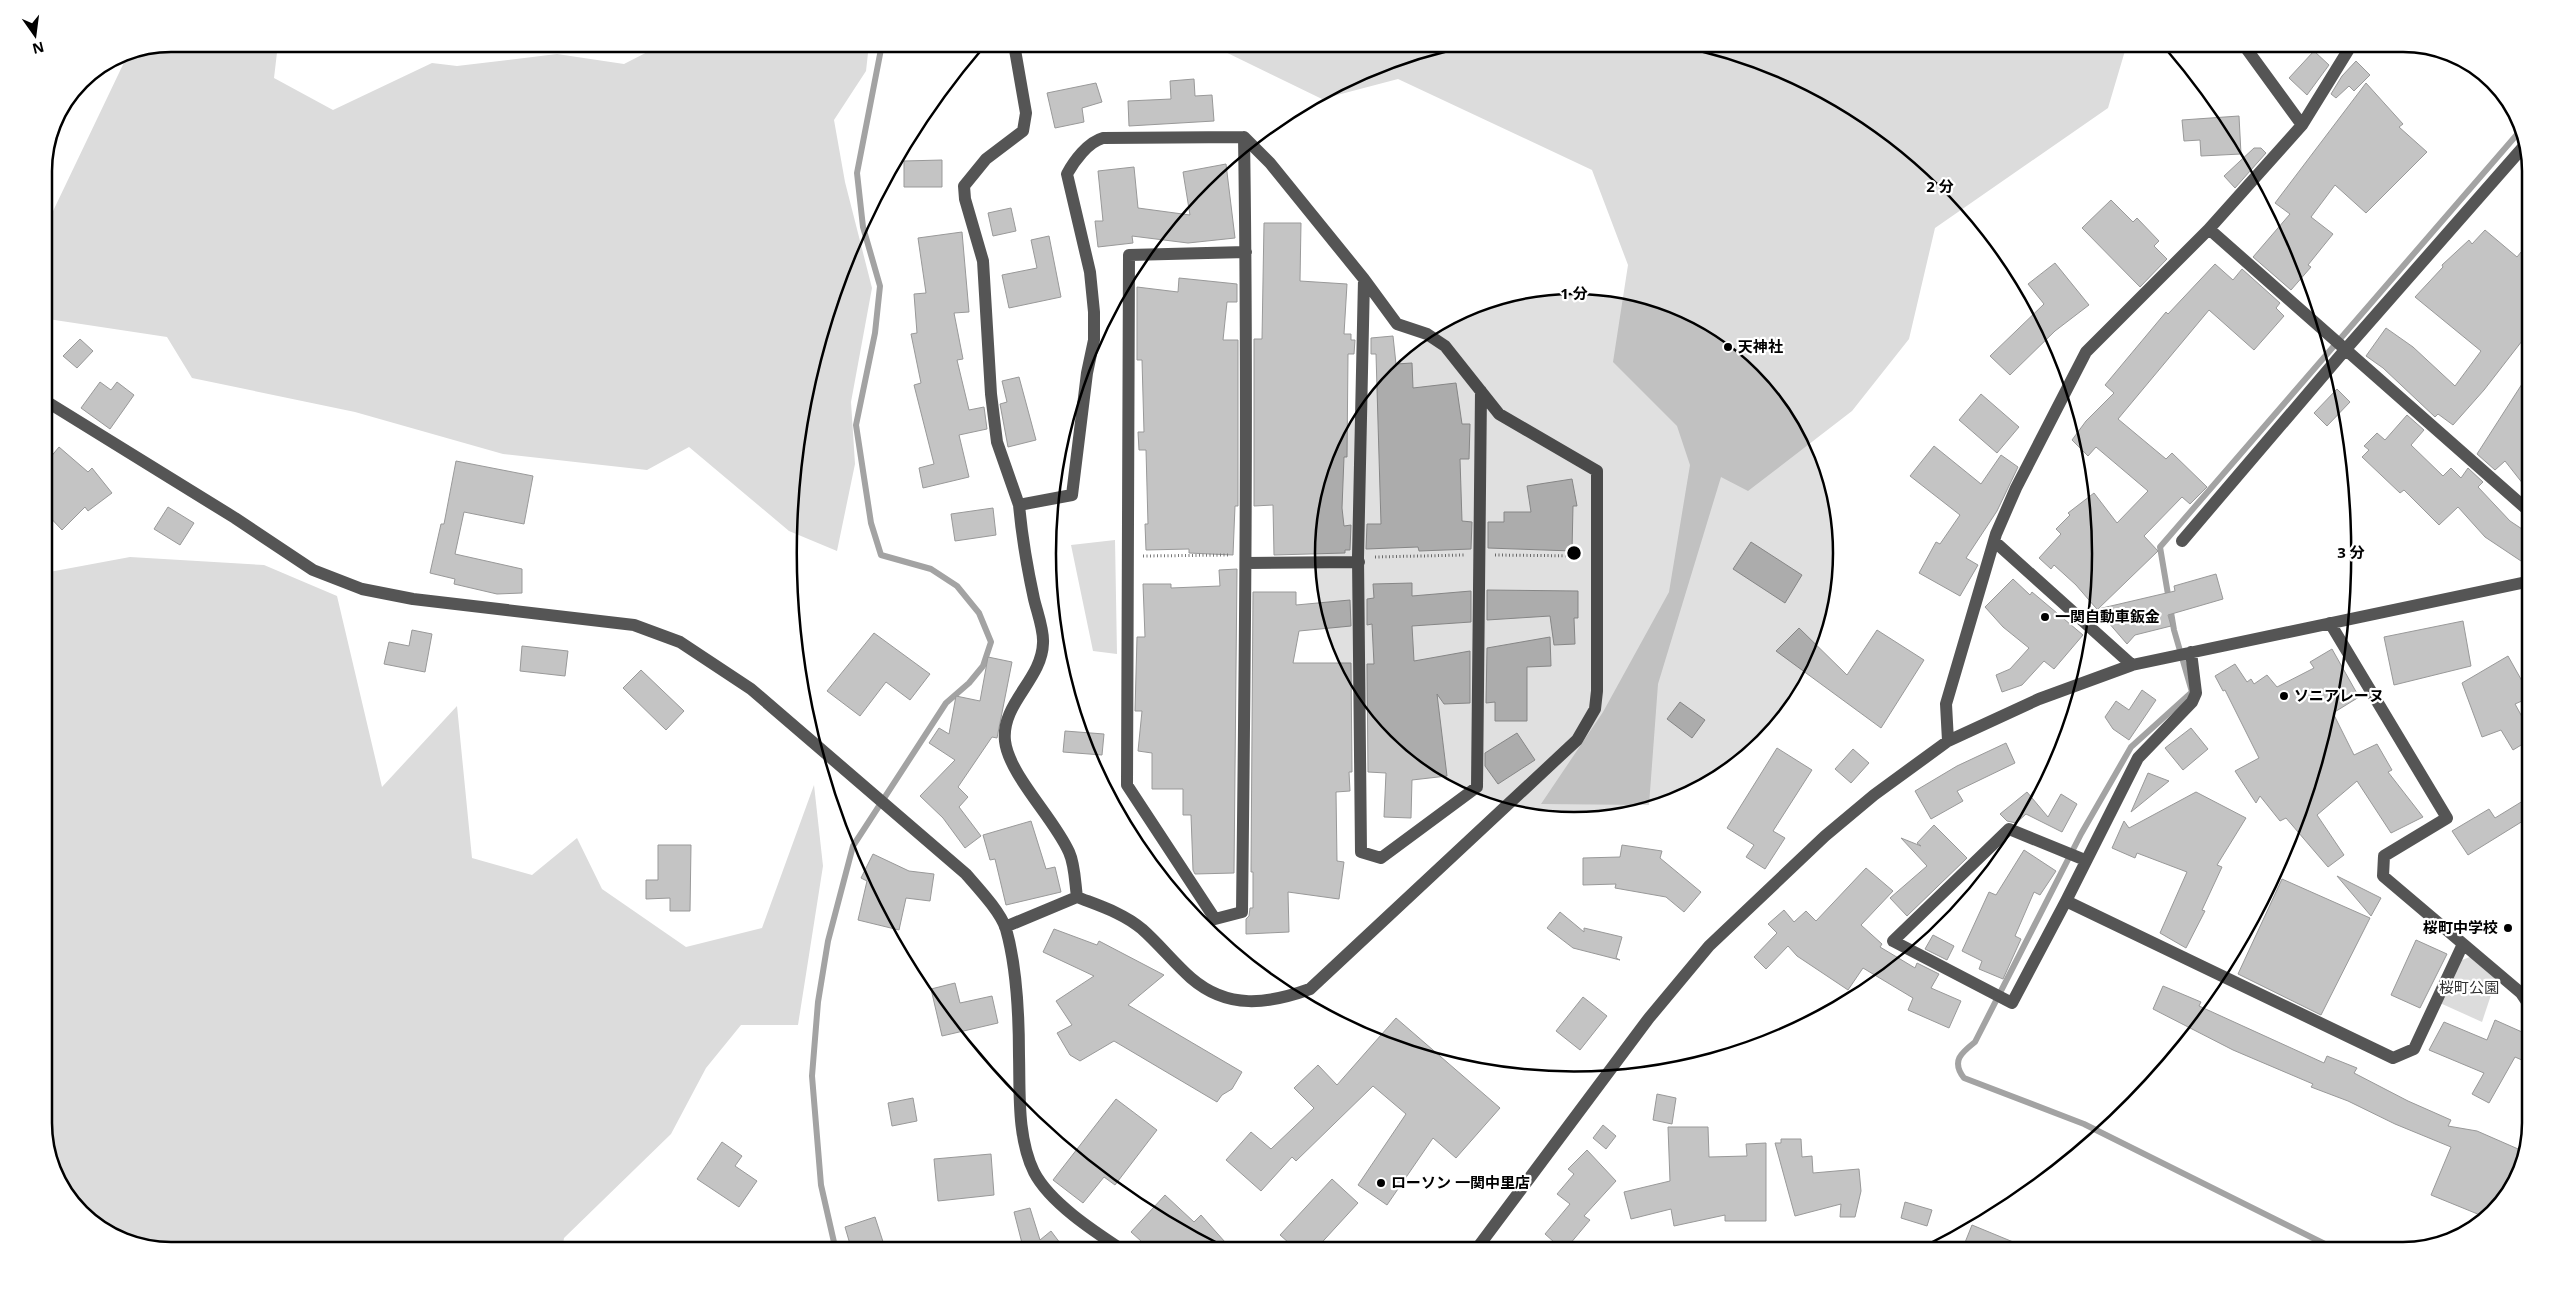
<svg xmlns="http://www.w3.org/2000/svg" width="2575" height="1295" font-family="'Open Sans','Noto Sans JP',sans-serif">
<rect width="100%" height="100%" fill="#fff"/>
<path fill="#dcdcdc" d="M172,44H278L274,78L333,110L432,63L457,66L557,54L624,64L663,44H730L745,49L749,44H869L866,71L834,120L845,182L872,288L851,402L855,464L837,551L789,531L689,447L647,470L503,454L355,412L192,378L167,337L48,319L44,314V230L129,52Z
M1209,44H2127L2108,108L1935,228L1909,339L1852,411L1748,491L1721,477L1658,684L1649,805L1541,804L1603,712L1669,592L1690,465L1677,426L1613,362L1628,265L1592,170L1398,79L1322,99Z
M1115,540L1117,654L1093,651L1071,545Z
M130,557L264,565L337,596L382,787L457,706L472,858L532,875L577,838L602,889L686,947L762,928L814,785L823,866L798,1025H741L706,1068L671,1134L564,1238L562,1251H172L115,1238L65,1195L44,1132V573Z
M2472,956L2497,977L2482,1022L2440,1003L2455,963Z"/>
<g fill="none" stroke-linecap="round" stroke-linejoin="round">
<path stroke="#a3a3a3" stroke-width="6" d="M836,1251L821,1185L812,1076L818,1002L828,941L853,846L946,703L969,683L983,666L991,642L979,613L957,586L931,569L881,555L871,523L856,425L875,333L880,286L863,227L857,173L882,44
M2339,1251L2084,1124L1964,1078C1951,1061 1961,1053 1975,1042L2081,834L2131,747L2192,692L2174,630L2160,547L2520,131"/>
</g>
<path fill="#c4c4c4" stroke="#999" d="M2314,51L2329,65L2307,95L2289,78Z
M2356,61L2370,75L2354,91L2349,86L2336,98L2331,94L2342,76Z
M1194,79L1195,96L1212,95L1214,121L1129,126L1128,101L1171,99L1170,81Z
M1096,83L1102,102L1082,108L1084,122L1055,128L1047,93Z
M2366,83L2403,124L2399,127L2427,152L2366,213L2335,185L2311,217L2333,234L2308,265L2311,267L2291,290L2253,257L2290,214L2275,203Z
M2239,116L2241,154L2201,156L2200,140L2184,141L2182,120Z
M2254,148H2261L2266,153L2235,188L2224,176Z
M942,160V187H904V161Z
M1226,164L1235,238L1188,243L1132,236L1133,243L1098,247L1095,221H1103L1098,171L1134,167L1138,208L1190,215L1183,172Z
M2111,200L2133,222L2137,218L2159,241L2154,246L2167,259L2140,287L2082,228Z
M1011,208L1016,231L993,236L988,213Z
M1264,223H1301L1300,281L1347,284L1344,334H1351V340H1355L1354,354H1348L1347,457H1344L1342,508L1344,526L1351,525L1350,550H1345V553L1274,555L1273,505L1254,506V339H1262Z
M2485,230L2517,257L2531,240V347L2522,341L2484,390L2453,425L2438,414L2435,417L2383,368L2366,356L2386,328L2413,347L2455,386L2481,351L2415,297L2443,267L2442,265L2469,240L2472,244Z
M962,232L969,312L954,313L963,359L957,360L969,410L984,407L987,429L959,435L969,477L923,488L919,468L934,464L914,385L921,383L911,334L917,333L914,294L926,293L918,238Z
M1049,236L1061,297L1009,308L1002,275L1037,268L1031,240Z
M2055,263L2089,305L2055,331L2010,375L1990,356L2044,304L2028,284Z
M2215,264L2233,280L2242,269L2280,303L2276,308L2284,316L2254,350L2209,310L2118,419L2166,459L2172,453L2207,487L2190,504L2182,497L2144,536L2158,551L2098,609L2175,591L2174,586L2216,574L2223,599L2168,615L2171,626L2135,635L2127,644L2076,585L2054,565L2051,569L2039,558L2061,534L2056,529L2070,515L2068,513L2094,493L2117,523L2148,491L2096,447L2088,456L2072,440L2086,421L2114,393L2105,385L2166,312L2168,314Z
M1179,278L1237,284V302H1227L1223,340H1238V506H1235L1233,555L1189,553V549L1146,550L1145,524H1148L1146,450H1139L1138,432H1144L1142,360H1137V287L1178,292Z
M1393,336L1396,364L1412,363L1413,388L1456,383L1462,424H1470L1469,459H1460L1462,521L1472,522L1471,549L1419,551L1418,547L1366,549L1367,524H1381L1376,354H1371V338Z
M80,339L93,351L77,368L63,356Z
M2531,370V494L2505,461L2495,470L2477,454Z
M1019,377L1036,440L1008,447L1000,404L1007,402L1002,381Z
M100,382L111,390L117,382L134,395L110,429L81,408Z
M2337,389L2350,402L2327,426L2314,413Z
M1981,394L2019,427L1997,453L1959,420Z
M2407,415L2424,430L2411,445L2443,476L2451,468L2461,478L2468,468L2483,482L2478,487L2510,521L2531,535V546L2521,561L2485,537L2458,507L2439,525L2404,490L2400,493L2362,457L2369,450L2364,446L2377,433L2385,440Z
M1934,446L1981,484L2001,455L2018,467L1997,511L1966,558L1978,565L1960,596L1919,573L1936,542L1940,544L1960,515L1910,476Z
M59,447L88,472L92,468L112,493L88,511L85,507L62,530L44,511V465Z
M456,461L533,476L524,524L464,512L455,554L522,569V593L497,594L454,584L455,579L430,573L441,524H444Z
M1572,479L1577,506H1573L1572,551L1488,548V522H1504V512H1531L1527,486Z
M168,507L194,523L180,545L154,529Z
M993,508L996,535L955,541L951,514Z
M1751,542L1802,575L1785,603L1733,569Z
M1237,569L1234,873L1195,874L1193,870L1191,815H1183V789H1152V753L1138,751L1142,711H1135L1137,637H1145L1143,584H1171V588L1220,586L1219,570Z
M2013,579L2030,595L2032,592L2083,635L2054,669L2044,661L2022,685L2002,692L1996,675L2010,669L2029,648L2003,627L1985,607Z
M1412,583V596L1471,591V622L1412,626L1414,661L1470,651V703L1444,704L1437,694L1447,776L1412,780L1411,818L1384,817L1386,773L1368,772L1367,664H1374L1372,624L1367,625V599L1374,598L1373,584Z
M1487,590L1578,591V618H1574L1575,644L1554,645L1550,616L1487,620Z
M1253,592H1296V605L1350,600L1351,626L1299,631L1293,663H1351L1352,772H1349L1350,791L1336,792L1337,861L1344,862L1339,899L1288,892L1289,932L1246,934V919L1249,916L1250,908H1253V872H1251Z
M2463,621L2471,666L2394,685L2384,637Z
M1799,628L1847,675L1877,630L1924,660L1881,728L1776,651Z
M412,630L432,634L425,672L384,664L389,642L409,646Z
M874,633L930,674L910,700L886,682L860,716L827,691Z
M1550,637L1551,666L1527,667V721H1495V702L1486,703L1487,648Z
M522,646L568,651L565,676L520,671Z
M2332,649L2359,697L2333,713L2354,755L2377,744L2392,770L2388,772L2423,817L2391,833L2357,781L2317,815L2344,855L2328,867L2286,818L2280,821L2260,796L2256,803L2235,771L2259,758L2225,690L2223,691L2215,676L2235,664L2247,682L2251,679L2254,684L2267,675L2277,687L2314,668L2310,662Z
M2508,656L2531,697L2515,704L2531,733V739L2513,750L2501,730L2482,737L2462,683Z
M988,657L1012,662L997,738L992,737L958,787L968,797L959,807L981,836L965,848L943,818L920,796L955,760L929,743L939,728L949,734L956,696L980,701Z
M641,670L684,711L666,730L623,688Z
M2142,690L2156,700L2129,740L2113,729L2105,717L2116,701L2129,710Z
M1680,702L1705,720L1692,738L1667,719Z
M2191,728L2208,749L2183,770L2165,748Z
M1065,731L1104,734L1102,755L1063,752Z
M1517,733L1535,760L1498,784L1485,766V753Z
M2006,743L2015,763L1957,791L1963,801L1931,819L1915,791L1957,766Z
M1777,748L1812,770L1773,831L1785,838L1765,869L1746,857L1754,845L1727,828Z
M1853,749L1869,763L1851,783L1835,769Z
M2148,773L2169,781L2131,812Z
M2027,792L2048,817L2061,794L2077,804L2062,832L2026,814L2016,823L2007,821L2000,814Z
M2196,792L2246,818L2217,865L2222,867L2202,910L2205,911L2186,948L2160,933L2187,872L2137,853L2135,858L2112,848L2124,821L2129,828Z
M2531,796V816L2468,855L2452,831L2489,809L2495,818Z
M1031,821L1046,869L1055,867L1061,892L1006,905L995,859L990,860L983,835Z
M1934,825L1967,858L1907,916L1890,898L1927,866L1901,838L1921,846L1917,843Z
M658,845H691L690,911H670V898L646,899V880H658Z
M1622,845L1662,851L1660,858L1701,892L1684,912L1666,897L1615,888L1616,884L1583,885V858L1620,857Z
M2024,850L2056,871L2040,895L2034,892L2015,936L2021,939L2003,979L1979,969L1982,961L1962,951L1989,892L1996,895Z
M873,854L909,871L934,874L930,901L906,898L899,930L858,920L867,881L861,878Z
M1866,868L1893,891L1861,925L1882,944L1880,947L1915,968L1917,963L1939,974L1931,988L1961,1001L1949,1028L1908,1010L1913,998L1863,968L1848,990L1797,956L1788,946L1766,969L1754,957L1777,933L1768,924L1784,910L1794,922L1806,911L1816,921Z
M2337,876L2381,898L2371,916Z
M2282,879L2370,918L2321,1015L2238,974Z
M1560,912L1584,932V928L1622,937L1616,958L1620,960L1573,948L1547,928Z
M1054,929L1097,945L1099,941L1164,975L1128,1005L1242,1072L1232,1089L1222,1095L1217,1102L1114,1041L1080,1061L1070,1055L1057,1033L1072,1025L1056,1001L1094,976L1043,952Z
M1933,935L1954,946L1947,960L1925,949Z
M2416,940L2447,954L2420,1008L2391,995Z
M955,983L960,1003L992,996L998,1023L942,1036L931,989Z
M2163,986L2201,1002L2199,1006L2324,1063L2327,1056L2357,1068L2354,1073L2408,1101L2451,1120L2448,1126L2477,1131L2525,1152L2518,1180L2485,1217L2431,1195L2451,1147L2395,1124L2348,1101L2311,1087L2313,1084L2233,1050L2153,1009Z
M1583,997L1607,1016L1580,1050L1556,1031Z
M1396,1018L1500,1108L1456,1158L1433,1138L1387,1205L1358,1185L1406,1114L1373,1086L1296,1161L1292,1157L1261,1191L1226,1160L1251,1132L1271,1149L1314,1108L1294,1088L1318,1065L1337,1085Z
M2495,1020L2531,1036V1064L2515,1057L2489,1103L2472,1094L2484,1073L2429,1050L2444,1022L2487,1040Z
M1657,1094L1676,1098L1672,1124L1653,1120Z
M913,1098L917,1121L892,1126L888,1103Z
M1116,1099L1157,1130L1115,1185L1104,1177L1083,1203L1053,1180Z
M1603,1125L1616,1136L1606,1149L1593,1138Z
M1668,1127H1708L1709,1157L1747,1156L1746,1144L1766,1143V1221H1725V1215L1674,1226L1671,1209L1631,1219L1624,1192L1670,1181Z
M1781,1139H1801L1802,1157L1812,1156L1813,1173L1859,1169L1861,1191L1855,1217H1840L1841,1204L1795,1216L1775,1143H1781Z
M722,1142L742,1156L735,1166L757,1181L739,1207L697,1179Z
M1587,1150L1616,1181L1584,1216L1590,1220L1564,1251L1545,1234L1570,1204L1557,1194L1574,1174L1568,1169Z
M991,1154L994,1195L938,1201L934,1159Z
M1332,1179L1358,1203L1314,1251H1298L1280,1235Z
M1165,1195L1194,1222L1201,1215L1233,1251H1152L1131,1232Z
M1905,1202L1932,1210L1927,1226L1901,1218Z
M1030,1208L1040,1240L1051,1231L1066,1251H1024L1014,1212Z
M875,1217L886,1251H852L845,1227Z
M1972,1225L2035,1251H1979L1964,1245Z"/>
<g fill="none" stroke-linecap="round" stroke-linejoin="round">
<path stroke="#777" stroke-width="3" stroke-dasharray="1 2.5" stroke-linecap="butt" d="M1495,555L1581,556
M1143,556L1230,555
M1375,557L1464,555"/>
<path stroke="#555" stroke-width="12" d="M1014,44L1026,113L1023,131L986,159L964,186L965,199L983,261L991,394L997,442L1019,505
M2243,44L2302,125
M1244,137C1248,395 1245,654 1242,912L1215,919L1127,785L1129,255L1246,252
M2209,229L2531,513
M1364,279L1358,557L1361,852L1381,858L1477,787L1481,391
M44,400L235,518L313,570L362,589L413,599L634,625L680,642L751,689L966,874C978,888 1000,911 1006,929C1017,968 1019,1015 1019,1056C1020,1093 1017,1137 1034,1172C1050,1203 1095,1232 1124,1251
M1994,541L2132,665
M2182,541L2345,350L2525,145
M1246,563L1359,562
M2330,623L2447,818L2384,856L2383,876L2521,993L2531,1008
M1948,741L1946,704L1996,534L2016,488L2086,352L2209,229L2302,125L2352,44
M2085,860L2009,829L1893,941L2012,1003L2066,901L2138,758L2192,702L2196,693L2191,652
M2066,901L2393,1058L2414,1049L2463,944
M1005,927L1077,897C1100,906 1123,913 1142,929C1159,944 1174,963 1191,978C1228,1010 1268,1004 1310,989L1577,740L1595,709L1597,691V471L1499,414L1445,346L1427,334L1397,324L1364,279L1270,163L1244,137L1103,138C1088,142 1074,161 1067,174L1090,272L1094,312V340L1087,373L1072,495L1019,505C1022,537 1027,567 1034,599C1037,612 1044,630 1043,643C1042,680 1001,703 1005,741C1009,775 1054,818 1069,852C1075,865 1075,883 1077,897
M1475,1251L1649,1018L1709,946L1825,836L1874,795L1948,741L2039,699L2132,665L2531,581"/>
</g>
<circle cx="1574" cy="553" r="259" fill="#000" fill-opacity=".12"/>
<g fill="none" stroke="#000" stroke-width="2.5">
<circle cx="1574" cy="553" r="259"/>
<path d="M1673 45A518 518 0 1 1 1475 45"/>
<path d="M1227 1248A777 777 0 0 1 983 48M2165 48A777 777 0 0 1 1921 1248"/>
</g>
<g fill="#000" stroke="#fff" stroke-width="2">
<circle cx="1728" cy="347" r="5"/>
<circle cx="2045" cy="617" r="5"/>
<circle cx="2284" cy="696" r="5"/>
<circle cx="2508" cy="928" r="5"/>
<circle cx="1381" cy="1183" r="5"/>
</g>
<g text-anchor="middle" stroke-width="4.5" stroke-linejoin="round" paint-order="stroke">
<g font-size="15" font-weight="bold" fill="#000" stroke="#fff" text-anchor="start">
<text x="1738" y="352">天神社</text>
<text x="2055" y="622">一関自動車鈑金</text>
<text x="2294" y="701">ソニアレーヌ</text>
<text x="2498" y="933" text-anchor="end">桜町中学校</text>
<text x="1391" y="1188">ローソン 一関中里店</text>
</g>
<g font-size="15" fill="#333" stroke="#fff">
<text x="2469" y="993">桜町公園</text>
</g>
</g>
<path d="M0 0H2575V1295H0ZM171 52H2403A119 119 0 0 1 2522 171V1123A119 119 0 0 1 2403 1242H171A119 119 0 0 1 52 1123V171A119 119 0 0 1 171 52Z" fill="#fff" fill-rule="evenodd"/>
<path fill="none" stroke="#000" stroke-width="2.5" d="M171 52H2403A119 119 0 0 1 2522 171V1123A119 119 0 0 1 2403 1242H171A119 119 0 0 1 52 1123V171A119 119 0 0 1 171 52Z"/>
<circle cx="1574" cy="553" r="8" fill="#000" stroke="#fff" stroke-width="2.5"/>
<g font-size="15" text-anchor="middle" font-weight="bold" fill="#000" stroke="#fff" stroke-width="4.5" stroke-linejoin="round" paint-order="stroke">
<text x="1940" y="192">2 分</text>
<text x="1574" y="299">1 分</text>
<text x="2351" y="558">3 分</text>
</g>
<g transform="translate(35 35) rotate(166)" stroke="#ffffff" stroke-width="4" paint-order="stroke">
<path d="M0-4L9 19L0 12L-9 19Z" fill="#000000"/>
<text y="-8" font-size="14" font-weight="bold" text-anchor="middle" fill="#000000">N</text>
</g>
</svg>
